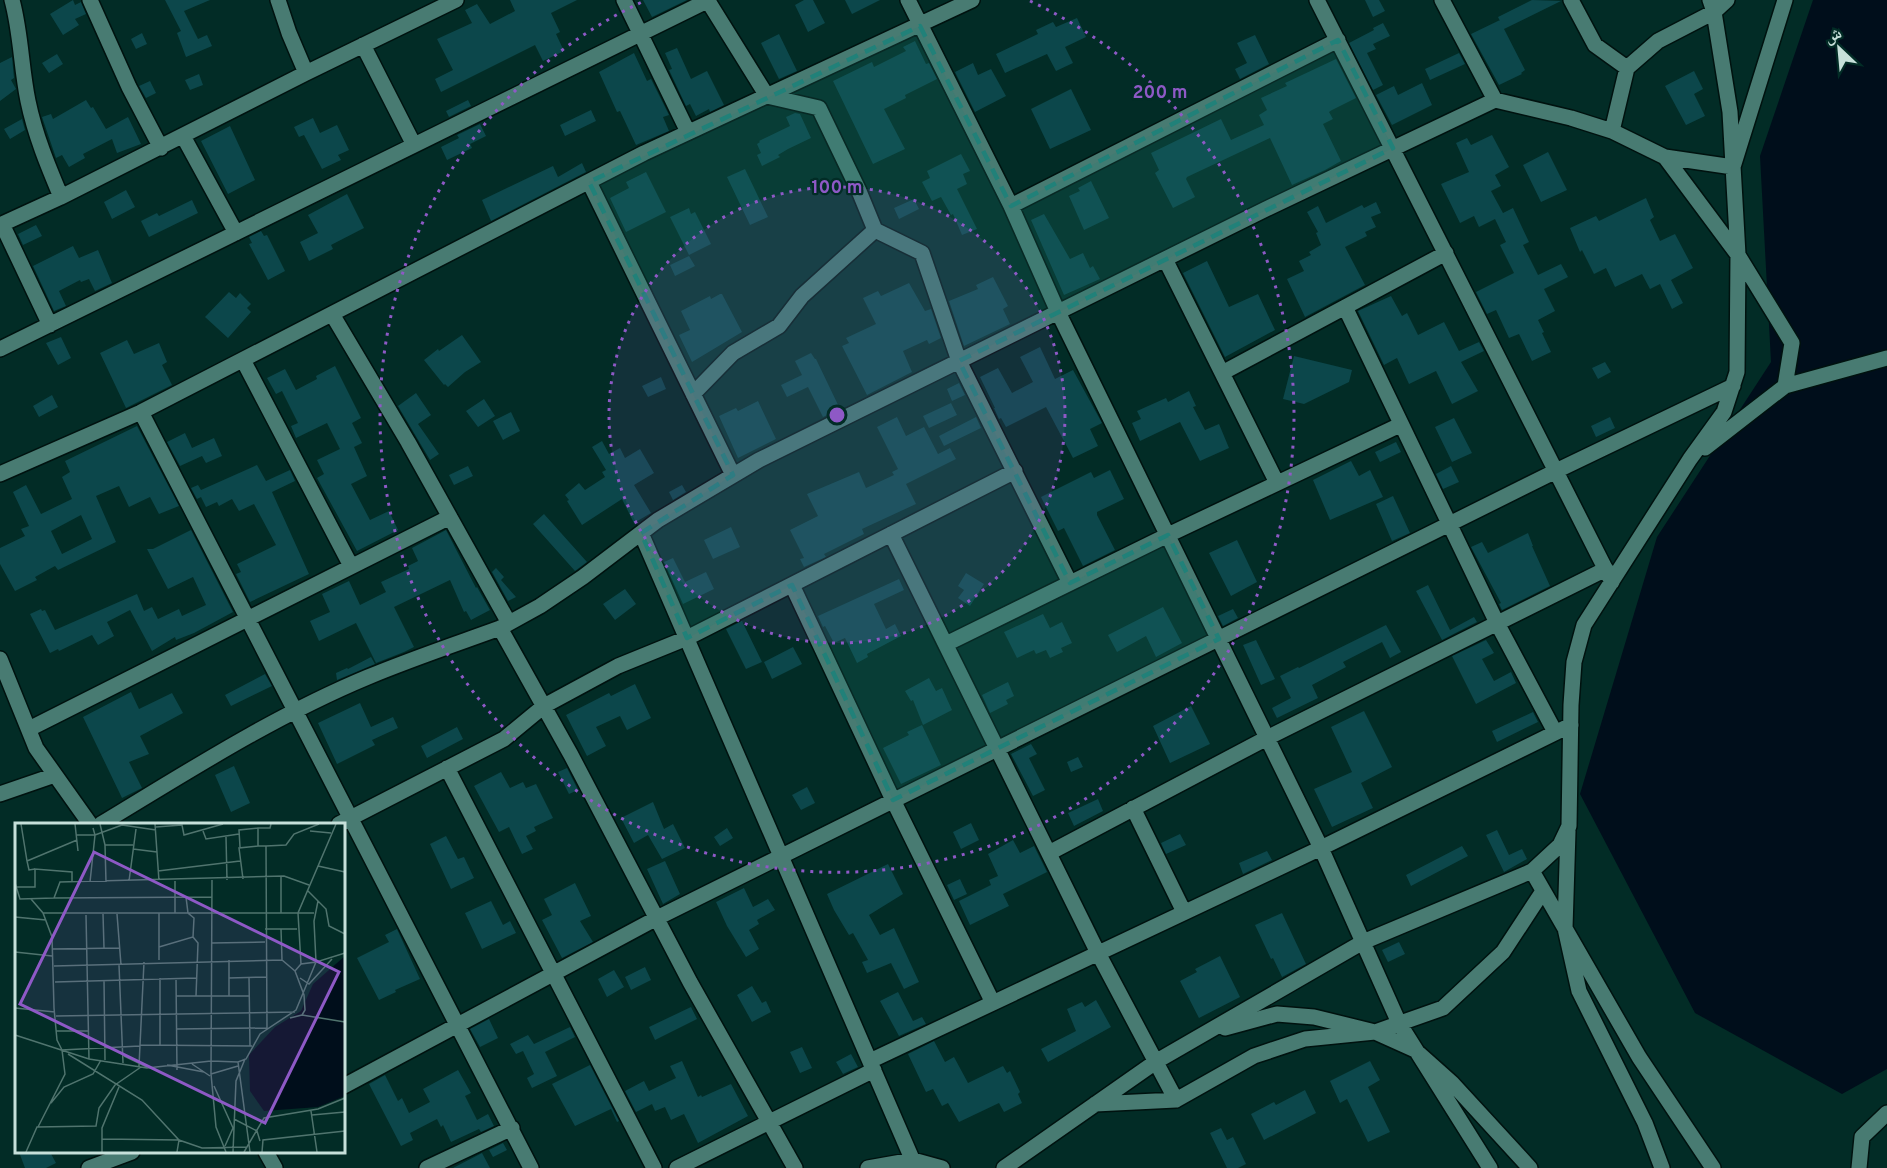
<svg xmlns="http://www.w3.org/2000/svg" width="1887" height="1168" font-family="Overpass,'Noto Naskh Arabic',sans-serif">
<rect width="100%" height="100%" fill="#022c26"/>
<path fill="#000e1b" d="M1813,0H1887V1069L1842,1094L1695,1013L1580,794L1657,537L1771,362L1760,156Z"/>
<path fill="#0c474b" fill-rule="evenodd" d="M73,0L75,5L81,2L86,14L75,19L79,25L63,35L50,14Z
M165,0H210L184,11L198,39L207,35L212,46L186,57L177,33L181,31Z
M510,0H577L551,13L560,32L556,34L564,51L543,61L535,45L441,92L435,79L453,70L437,39L472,23L465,10L477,4L490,24L515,11Z
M643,0H687L652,17Z
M804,0H813L825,23L808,32L795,5Z
M845,0H880L852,14Z
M1365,0H1379L1385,11L1373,17Z
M1532,0L1561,1L1504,29L1525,70L1521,73L1522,74L1499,85L1471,34L1500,20V21L1498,17Z
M1077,18L1086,37L1065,47L1073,63L1056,71L1047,54L1005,73L996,54L1038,34L1036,30L1053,22L1056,27Z
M1383,23L1390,36L1373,44L1376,49L1367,53L1383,85L1373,90L1349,43L1374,30L1373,28Z
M142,33L147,44L136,49L131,39Z
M779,34L797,71L779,79L761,43Z
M1255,35L1269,64L1240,79L1235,69L1247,63L1237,43Z
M915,41L926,64L929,63L937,79L905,95L906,98L884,109L905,149L873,164L833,81L872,62L874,67L906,51L903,47Z
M677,48L691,79L707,71L724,105L710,112L709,109L696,116L690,104L686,106L669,70L672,69L665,53Z
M634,53L647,81L651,79L669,115L663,117L669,131L636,145L620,111L617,112L599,72Z
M1459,53L1465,64L1430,80L1425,69Z
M57,54L63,64L49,73L42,63Z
M12,57L14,78L11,80L16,89L0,101V63Z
M1336,59L1356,98L1332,110L1329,112L1333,119L1323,124L1341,161L1325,170L1292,185L1270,138L1187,177L1186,179L1195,197L1173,208L1155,173L1159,170L1151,153L1221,119L1231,140L1264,125L1259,115L1267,110L1261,98L1287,86L1285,83Z
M973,63L978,75L991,69L1006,96L975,112L955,72Z
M1694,71L1703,89L1694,94L1705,116L1686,125L1665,86Z
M199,74L203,85L190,90L185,80Z
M150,81L156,93L146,98L139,86Z
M1422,83L1432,105L1392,125L1376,95L1394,86L1398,95Z
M1071,89L1091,130L1050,149L1031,109Z
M86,100L91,108L93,107L106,129L128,117L141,144L117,153L112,139L83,154L85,158L69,167L62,155L56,158L42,117L51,114L53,119Z
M468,100L471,106L449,117L446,111Z
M591,110L596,121L565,136L560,125Z
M795,113L800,114L811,138L788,149L778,155L780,157L762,166L757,155L761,153L757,144L760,142L759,141L790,126L786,117Z
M313,118L320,133L337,125L349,150L338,155L341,160L322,169L304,135L299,137L294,127Z
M22,119L25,130L10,139L4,129Z
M480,124L486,136L470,144L472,148L447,160L441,147L459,138L457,135Z
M230,126L255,180L228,194L201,141Z
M1492,135L1509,167L1495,175L1501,186L1491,191L1503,213L1513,208L1529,242L1523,245L1538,275L1561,264L1568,277L1544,289L1555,311L1538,320L1544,332L1542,333L1551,352L1532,361L1519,334L1509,338L1496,310L1487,314L1476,292L1514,273L1500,245L1506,242L1495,219L1479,227L1474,216L1460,223L1441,184L1469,172L1456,143L1467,138L1471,145Z
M1548,152L1567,190L1541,202L1523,165Z
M961,154L970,171L963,174L967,184L957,189L977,229L962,235L953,214L951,215L941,197L932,201L922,182L930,178L927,171Z
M582,163L586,172L491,221L482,200L553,166L558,177Z
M745,169L768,217L750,225L727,177Z
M646,172L666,212L626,232L610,198L629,188L626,182Z
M1091,181L1109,218L1084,230L1069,196L1080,191L1078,188Z
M126,190L135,207L112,219L104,202Z
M347,194L364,228L331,245L333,249L309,261L300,242L318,233L308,215Z
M1646,198L1654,217L1650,220L1660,241L1675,234L1693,268L1671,280L1683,303L1672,309L1660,284L1650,289L1642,274L1615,287L1606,268L1594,274L1582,250L1580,252L1570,228L1596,216L1599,221Z
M914,199L919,209L899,219L894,208Z
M192,200L198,213L149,237L141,221L157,213L159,216Z
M1376,202L1381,213L1371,217L1376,227L1365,232L1367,236L1345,247L1365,285L1305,317L1287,279L1304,271L1299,261L1311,255L1309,252L1321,245L1316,233L1318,232L1307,212L1318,206L1326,223L1362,205L1364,208Z
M689,208L691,214L695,212L711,244L689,255L670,217Z
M1044,214L1070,259L1083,253L1090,268L1093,266L1100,279L1064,295L1031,220Z
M36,225L42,236L23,245L18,234Z
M261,231L264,236L267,235L285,271L268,280L249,244L252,243L249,237Z
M73,246L79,258L98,250L112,283L95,291L89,279L81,282L80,280L59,291L66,306L54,311L33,266Z
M689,256L695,266L675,276L670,265Z
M1207,261L1229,307L1258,294L1275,330L1225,357L1183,273Z
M993,277L1008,306L1003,309L1010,324L964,346L949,301L978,289L976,285Z
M909,283L925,311L931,309L941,338L929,344L927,340L903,351L912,372L867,395L842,346L849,343L846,338L876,324L863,298L878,291L881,296Z
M229,292L236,298L240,293L251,304L247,308L251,312L228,338L205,317Z
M720,294H722L742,332L692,362L679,335L690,330L681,311L710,296L711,299Z
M1391,296L1402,316L1407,313L1418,335L1444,322L1459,351L1479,342L1484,351L1461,362L1478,391L1452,404L1436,371L1409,384L1397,358L1384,365L1358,311Z
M462,335L481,362L465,372L448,387L445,384L444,385L424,360L438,349L439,351Z
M61,337L71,358L58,365L46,343Z
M127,340L134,354L159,343L167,362L162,365L172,385L126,408L100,353Z
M1040,347L1055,379L1073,370L1102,423L1090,429L1098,446L1073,458L1046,407L1006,427L1001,418L999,419L994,408H995L980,377L998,368L1012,393L1033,382L1020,357Z
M811,353L815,359H816L840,409L823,417L808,387L787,397L781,385L802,375L795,361Z
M1294,356L1352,370L1349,382L1304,404L1283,399Z
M1605,362L1611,372L1598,379L1592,368Z
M335,366L361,418L352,423L362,443L354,447L367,476L351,484L370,520L389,511L398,530L357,551L317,478L324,474L317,460L340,449L327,423L296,438L291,426L298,423L282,391L276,394L267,378L285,369L296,390L317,379L316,376Z
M661,377L666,389L648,397L642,386Z
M959,383L965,395L952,401L947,389Z
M1189,391L1196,406L1193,407L1205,430L1219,424L1229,448L1200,461L1180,422L1140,441L1132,423L1141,419L1137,411L1166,398L1168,402Z
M416,393L431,415L418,424L439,454L430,460L398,406Z
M52,395L58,407L39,417L33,406Z
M484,399L495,416L478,427L466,411Z
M758,401L776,439L738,458L719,416L736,408L738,411Z
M951,403L957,415L929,428L923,416Z
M511,412L520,431L503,440L493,421Z
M897,417L906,436L924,427L938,454L950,448L956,459L906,484L916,504L862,529L864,534L824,554L826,557L804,567L800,559L804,558L790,530L818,516L807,494L859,472L866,488L894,475L892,472L898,469L877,427Z
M976,417L981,428L944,446L939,436Z
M1610,417L1615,428L1596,437L1591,426Z
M1454,418L1472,453L1452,462L1435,427Z
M137,426L179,506L159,514L150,497L129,507L119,486L96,496L116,542L58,570L55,566L35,577L37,580L15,591L0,564V548L25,536L21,529L29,526L13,492L26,485L41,514L72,499L62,477L70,472L65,461ZM81,515L92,539L62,554L51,531Z
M185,433L192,448L214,438L222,456L206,463L202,456L180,466L167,442Z
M602,441L609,454L620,448L625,458L640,449L654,473L634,485L651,513L634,523L622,499L582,525L567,501L569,500L565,495L579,483L585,490L605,477L602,472L606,470L592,447Z
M1396,442L1401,452L1380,462L1375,452Z
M1351,461L1359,476L1370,470L1383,497L1330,520L1313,480Z
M257,465L266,481L290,470L295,481L272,492L309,574L250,602L236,574L241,572L237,564L276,545L254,504L239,511L232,499L219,506L217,502L206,507L201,497L197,499L191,488L198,485L201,490Z
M468,466L473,476L454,485L449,475Z
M1451,466L1459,482L1443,489L1436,474Z
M1110,470L1124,499L1097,512V515L1115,550L1083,566L1064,528L1058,531L1041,497L1091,472L1094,478Z
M682,485L686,492L673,500L669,492Z
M1393,496L1410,533L1392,541L1376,504Z
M544,514L587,562L575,571L533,524Z
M731,527L740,547L713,559L704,540Z
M191,530L233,612L194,633L176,640L175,637L152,651L130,610L107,622L114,636L98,645L92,635L59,651L58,649L50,653L30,614L41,609L42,611L45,610L55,630L137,594L144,611L152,607L158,619L179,609L182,616L206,605L193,577L168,589L147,549H153Z
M446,530L476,588L477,587L490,610L471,620L466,611L464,612L450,580L394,607L414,647L404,652L376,663L356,623L319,641L310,621L330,612L322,594L349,581L360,605L386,592L381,582L409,569L408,566L418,561L412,548Z
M1528,533L1533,546H1532L1550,586L1502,610L1499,604L1501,603L1471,547L1482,542L1488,553Z
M1237,540L1257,582L1231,596L1209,553Z
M673,558L685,582L706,572L714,589L683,604L664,562Z
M496,568L504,577L501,580L516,597L508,601L492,572Z
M966,573L984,584L970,606L958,598L964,590L958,586Z
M899,579L904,590L874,604L886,629L895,624L901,636L867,654L868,657L857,663L845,638L834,643L825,626L823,627L818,616Z
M1428,585L1450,630L1474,617L1477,622L1442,640L1416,591Z
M625,589L636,604L615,620L603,604Z
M1163,607L1182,643L1156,657L1146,636L1117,652L1108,635Z
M1233,609L1238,618L1223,626L1218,616Z
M1043,614L1050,628L1062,622L1072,643L1061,648L1063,652L1050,658L1046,650L1036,654L1034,650L1017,658L1004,632Z
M742,621L762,662L746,669L726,629Z
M1386,625L1401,652L1390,658L1382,642L1343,662L1346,667L1312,685L1318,698L1277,718L1272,708L1291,698L1280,676L1298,667L1299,668Z
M1256,640L1275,679L1261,685L1243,645Z
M1486,640L1494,653L1482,659L1494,681L1511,672L1516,683L1476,704L1452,656Z
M793,647L802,664L772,679L764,662Z
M371,657L375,664L337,680L336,673L347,668L348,669Z
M265,674L272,686L231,706L225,695Z
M929,678L936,691L942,688L952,710L923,725L913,700L911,701L905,691Z
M1008,682L1014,696L1006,700L1008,704L990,713L982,695Z
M635,684L651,718L627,730L620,716L596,727L606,746L587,756L566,715L609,693L611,696Z
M131,692L139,709L172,693L183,713L140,736L149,754L129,762L142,788L122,798L83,717Z
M360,703L371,727L393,717L398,728L372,740L375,745L337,764L318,723Z
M1191,706L1210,744L1170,763L1153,726Z
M1364,711L1392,767L1361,783L1373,808L1332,827L1314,789L1352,772L1331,727Z
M1533,712L1538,722L1497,742L1492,731Z
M922,725L941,765L901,784L883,748L909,735L907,732Z
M457,727L463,739L427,758L421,746Z
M1031,744L1037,754L1029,758L1045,790L1033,796L1011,754Z
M1078,757L1083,767L1071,772L1067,762Z
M234,766L250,803L231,812L215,775Z
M567,768L578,790L569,794L558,772Z
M501,772L510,788L523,782L526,788L536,784L553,818L534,827L536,831L526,836L533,849L522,854L509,827L499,832L474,786Z
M807,787L815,803L801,810L792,795Z
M1098,799L1103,811L1074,826L1068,813Z
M653,802L664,829L673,824L685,848L662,859L648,835L634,843L621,818Z
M971,823L979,840L961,849L953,832Z
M727,828L733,838L720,846L714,837Z
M1497,830L1509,855L1522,849L1527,859L1504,872L1486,835Z
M1180,834L1186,845L1166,854L1161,843Z
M446,836L458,859L464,857L474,878L451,889L430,844Z
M1013,840L1020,853L1034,846L1047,872L1003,894L1009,906L970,925L959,901L991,885L989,880L998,876L988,854Z
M1462,846L1468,856L1411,886L1406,875Z
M1267,851L1272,860L1243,874L1239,863Z
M665,861L680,894L663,904L647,869Z
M888,864L903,894L869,915L880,935L894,928L919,982L904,989L891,963L867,973L862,962L868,960L853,933L849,935L834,910L827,894Z
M960,879L967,894L954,900L947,885Z
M575,883L591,916L580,921L593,942L562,958L542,920L552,915L544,899Z
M744,888L753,907L768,899L775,910L757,920L759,924L749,930L759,949L746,957L727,926L716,902Z
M491,901L503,925L510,921L516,933L482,949L465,913Z
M1282,913L1306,964L1282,977L1273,958L1271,959L1255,925Z
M397,929L420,979L395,990L396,992L379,1000L357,958L389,942L385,935Z
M1399,942L1405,954L1388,962L1382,950Z
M1220,956L1240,997L1199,1018L1180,981L1197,972L1195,969Z
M645,967L651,980L631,990L625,977Z
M614,970L624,987L607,997L598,979Z
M752,986L762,1003L766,1001L771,1012L752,1022L737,995Z
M898,992L913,1021L922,1017L926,1024L899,1036L880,1001Z
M1096,1000L1111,1027L1048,1062L1041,1049L1076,1031L1067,1009L1082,1002L1085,1007Z
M691,1007L697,1019L655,1040L649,1027Z
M489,1019L498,1038L480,1047L470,1029Z
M570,1027L575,1037L545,1052L557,1076L532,1088L527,1078L534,1074L523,1051L516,1054L510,1044L528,1035L534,1044Z
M934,1041L945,1062L954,1057L968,1083L1003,1066L1007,1073L1010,1071L1020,1092L1018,1094L1022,1103L1004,1112L999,1103L959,1122L948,1103L942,1106L933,1089L926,1092L908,1054Z
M802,1047L812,1068L800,1073L790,1052Z
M851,1054L858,1067L843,1074L836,1062Z
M682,1061L698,1097L701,1095L702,1097L731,1084L748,1116L698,1143L684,1114L671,1120L665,1107L655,1111L652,1104L636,1112L625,1091L644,1081L649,1091L676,1078L670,1066Z
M1370,1061L1380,1080L1368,1087L1390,1132L1368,1142L1347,1099L1340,1103L1330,1081Z
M590,1065L619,1121L617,1122L611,1109L575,1126L552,1084Z
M458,1070L471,1093L465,1096L477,1120L488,1114L494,1126L481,1132L479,1129L451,1142L443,1125L441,1127L437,1119L410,1133L413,1140L401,1146L369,1084L385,1075L398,1101L402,1098L409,1113L430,1102L423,1089Z
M1305,1090L1316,1113L1264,1140L1251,1114L1274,1102L1276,1105Z
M1221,1128L1227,1140L1233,1137L1246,1164L1238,1168H1227L1210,1133Z
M503,1143L507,1150L493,1157L489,1150Z
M19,1152H50L56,1163L46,1168H25Z
M482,1153L490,1168H453Z"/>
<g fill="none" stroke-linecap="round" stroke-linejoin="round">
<defs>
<path id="minor" d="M12,0C21,33 21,67 28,101C35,135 48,166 61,197
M90,0L129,87L161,148
M278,0L289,33L306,73
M624,0L688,132
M908,0L1011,206L1058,312L1321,848L1399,1023L1490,1168
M1317,0L1612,582
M1442,0L1495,100
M1571,0L1595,45L1627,68
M363,45L414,145
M1612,131L1665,157L1738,255L1792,343L1785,386
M183,136L236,233
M1665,157L1733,167L1785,0
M589,182L733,475
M1011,206L1338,40
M2,224L50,325
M0,225L61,197L306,73L456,0
M875,230L922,253L959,361L1070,583
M1165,259L1277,483
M1345,307L1497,623L1555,732
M332,314L408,442L509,623
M0,349L709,0
M243,360L351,566
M1222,373L1446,253
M693,394L733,353L779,326L802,296L875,230L859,191L819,108L767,96L708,1
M141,412L531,1168
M1705,448L1785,386L1887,358
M0,474L141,412L644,153L972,0
M641,533L916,1168
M891,534L1098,953L1176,1100
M792,585L893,800L993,1003
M500,628L571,755L690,982L795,1168
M946,644L1168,535L1400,425
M0,659L36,748L90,824
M29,729L450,517
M447,768L654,1168
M0,794L55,775
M1133,808L1184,912
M101,824C187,772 274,716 368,677C411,659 456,644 500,628L540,606L583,577L658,520L759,460L1266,209L1495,100L1571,118L1612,131L1627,68L1658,41L1714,12L1710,0
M339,824L504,739L544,706L618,666L687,638L1015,471
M1568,831L1565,928L1579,991L1645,1123L1662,1168
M1049,853L1267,738L1606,569
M1532,871L1639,1057L1713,1168
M1225,1028L1277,1014L1314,1017L1375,1032L1415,1050L1452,1083L1530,1168
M870,1061L1321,848L1571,725
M344,1086L657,918L1556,471L1733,386
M1095,1104L1176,1100L1254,1056L1305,1039L1375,1032L1443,1008L1503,952L1543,891
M266,1152L275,1168
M89,1168L132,1152
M427,1168L512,1128
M677,1168L874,1070
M868,1168L913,1160L942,1168
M1004,1168L1157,1061L1363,942L1532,871L1560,845L1569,826L1571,705L1574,662L1584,625L1690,459L1724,412L1737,372L1738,255L1730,112L1714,12L1727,0
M1859,1168L1862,1137L1887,1113"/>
</defs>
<use href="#minor" stroke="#00120f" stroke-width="18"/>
<use href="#minor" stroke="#487b72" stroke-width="15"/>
</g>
<path fill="#218179" fill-opacity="0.2" stroke="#218179" stroke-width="4.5" stroke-dasharray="12 8" stroke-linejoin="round" d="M920,26L1011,206L1338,40L1393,148L959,361L1070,583L1168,535L1219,639L893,800L792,585L687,638L641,533L733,475L589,182Z"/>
<circle cx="837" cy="415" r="228" fill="#8e59c6" fill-opacity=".12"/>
<g fill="none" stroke="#8e59c6" stroke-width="3" stroke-dasharray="3 6">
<circle cx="837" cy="415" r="228"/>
<path d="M1030 1A457 457 0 1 1 644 1"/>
</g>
<g transform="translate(15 823)">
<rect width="330" height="330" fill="#022c26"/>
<path d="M330,133V273L303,284L249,288L235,268L234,232L260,204L286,188L298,161Z" fill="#000e1b"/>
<path fill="none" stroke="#50746e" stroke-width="1.5" d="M6,1L12,38M60,1L63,28M85,1L90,22M140,1L144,58M107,2L141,7M141,4L167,2L169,12L208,1M78,5L80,12L107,2M188,8L191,16L224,11M295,8L316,10M61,12H80L75,59M211,14L212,57M251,23L271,22L279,11L304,1M225,24L224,7L243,5M118,26L142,29M303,43L330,49M20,46L14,47L12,38L62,17M143,48L225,38M266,53V90M228,56L224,25L243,23M197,57L196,251L201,304L211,329M114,58L121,6M160,58V90M91,59L90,22H118M0,60L5,76L39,75L45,59L269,53L294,62M1,64H20V46L57,49V58M292,67L311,86L314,103L330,111M39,75L197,74M16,76L28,90L37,114L39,185L42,217L47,227M28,90H299M144,90V137M88,91L89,125M102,91L106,142M71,92L74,236M0,94L31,97M250,106H282M266,106L267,137M178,114L183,120L181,173M197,120L250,119M144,124L178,114L179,95L173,90L171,74M37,126L105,125M0,129L37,133M214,137V173M286,141L283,90L321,1M104,142L108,240M39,143L267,137L280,148L286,141L301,139L299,98L303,78M280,148L289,172L290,187L287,192M234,154L235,223M161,155L162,247M214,155L251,154M285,155L294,161L317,136M89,157L90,237M40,159L181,155M161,173H234M0,185L40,189M41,193L280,189M275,195L287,192L330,199M161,206L252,205M252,206L251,23H243V5H255L256,1M41,208H74M0,212L74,236L132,245L196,238L223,239L231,236L245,211L281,187L301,139L330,130M125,222L237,223M145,222V155M53,231L127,277L164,317L187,325L232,324M109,233L132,244M223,239L235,329M177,241L195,253M152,242L189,249M124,243L129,139M196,251L223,243M199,263L218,305L210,323M36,280L49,264L78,251L86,237M296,288L302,329M297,292L330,289M219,296L242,308L245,318M23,304L50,251L47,227L125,223M87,316L164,317L162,329M11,329L22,304L81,303L84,285L100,262L126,244M87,329V305L104,264M218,329L221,258L230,236M229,329L249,295L303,286L330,275M247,329L248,317L330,308"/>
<path fill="#8e59c6" fill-opacity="0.15" stroke="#8e59c6" stroke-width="3" d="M79,29L324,149L250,300L5,181Z"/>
<rect width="330" height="330" fill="none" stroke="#c6e0da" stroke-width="3"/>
</g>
<circle cx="837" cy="415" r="9" fill="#8e59c6" stroke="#022c26" stroke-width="3"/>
<g font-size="18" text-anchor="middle" font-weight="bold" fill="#8e59c6" stroke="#022c26" stroke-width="4.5" stroke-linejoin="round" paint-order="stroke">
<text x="1160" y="98">200 m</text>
<text x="837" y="193">100 m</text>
</g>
<g transform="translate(1839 48) rotate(334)" stroke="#022c26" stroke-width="4.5" paint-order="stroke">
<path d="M0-4.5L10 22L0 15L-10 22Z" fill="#c6e0da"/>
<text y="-9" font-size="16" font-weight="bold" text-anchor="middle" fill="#c6e0da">ش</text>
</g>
</svg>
